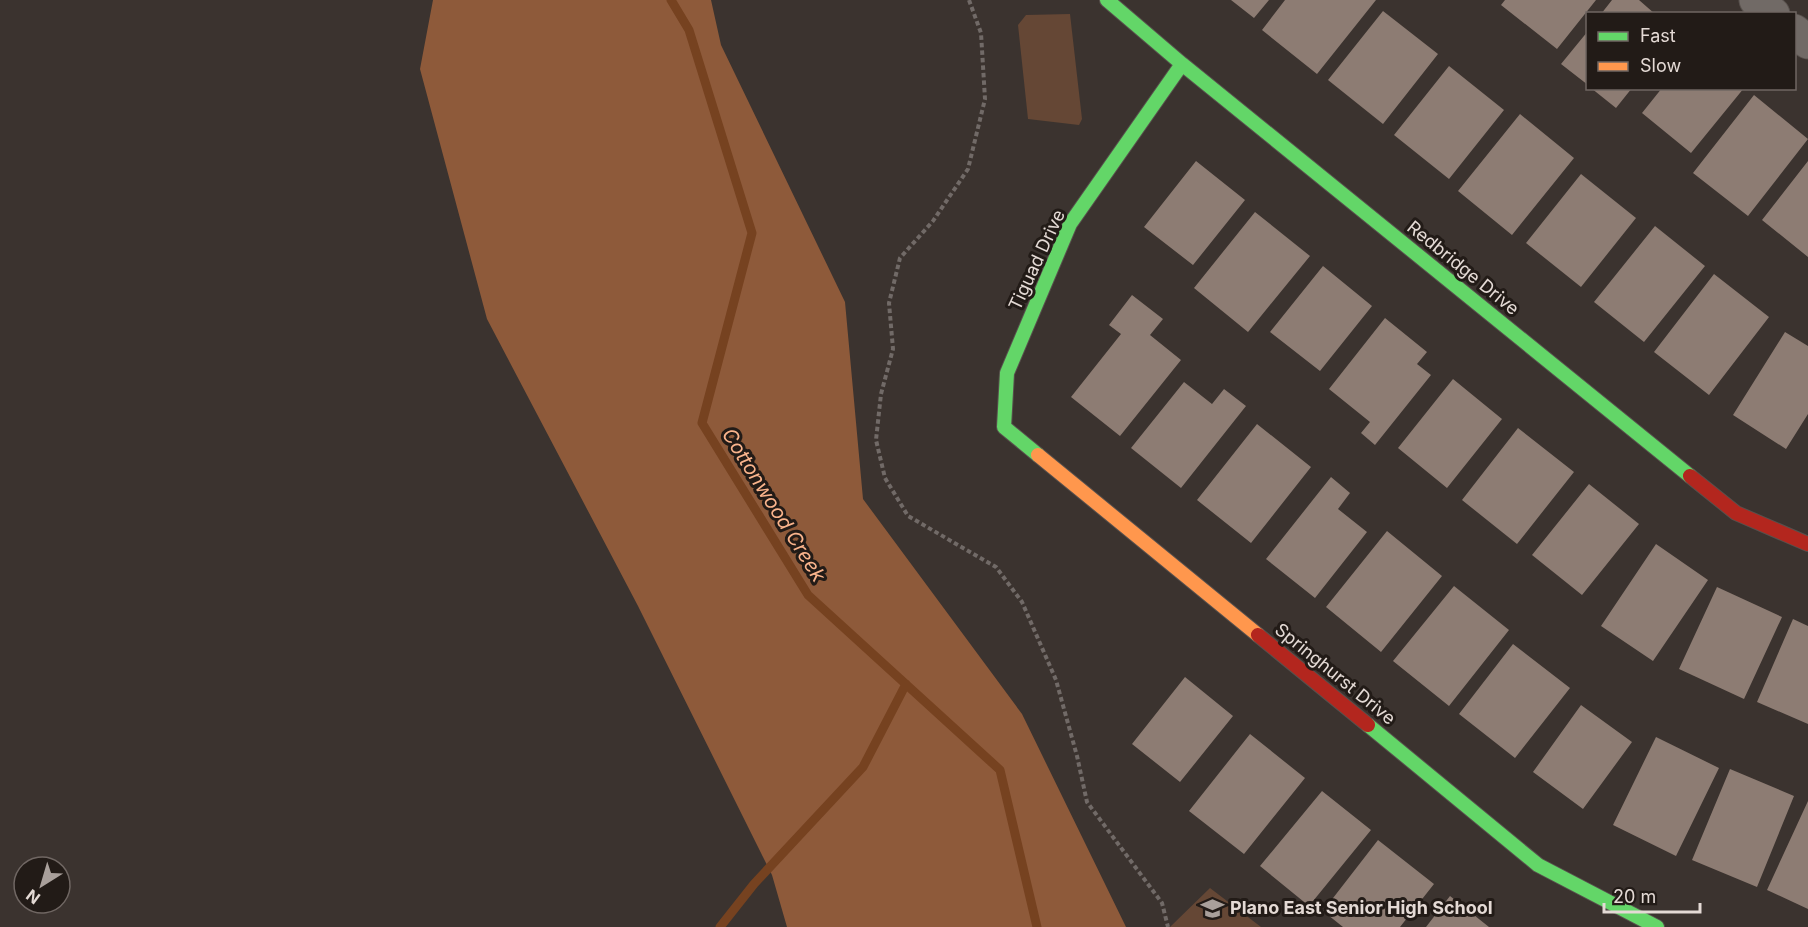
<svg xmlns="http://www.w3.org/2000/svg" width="1808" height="927" font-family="Inter,sans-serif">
<rect width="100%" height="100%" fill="#3b332f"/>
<path fill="#654735" d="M1070,14L1082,119L1079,125L1028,119L1018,25L1026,15Z
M1210,888L1261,927H1170Z"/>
<path fill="#8e5a3a" d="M433,0H711L721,45L845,302L863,499L1022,714L1126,927H787L772,875L638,606L487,319L420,69Z"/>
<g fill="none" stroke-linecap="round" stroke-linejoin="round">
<path stroke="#764220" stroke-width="9" d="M671,0L689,30L752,233L702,423L808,595L1000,770L1037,927
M720,927L754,884L863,767L906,684"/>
</g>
<path fill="#8d7c73" d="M1231,0H1269L1254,18Z
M1285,0H1376L1317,74L1262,30Z
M1505,0H1596L1557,49L1501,5Z
M1612,0H1639L1655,14H1601Z
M1383,11L1438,54L1383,124L1328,80Z
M1588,31V85L1561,64Z
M1449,66L1504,110L1449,179L1394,135Z
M1591,88H1632L1616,108Z
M1662,88H1744L1691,153L1642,113Z
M1754,95L1808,139L1748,216L1693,173Z
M1520,114L1574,158L1512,235L1458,191Z
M1196,161L1245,200L1193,265L1144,227Z
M1808,161V257L1762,220Z
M1581,174L1636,218L1581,287L1526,243Z
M1255,212L1310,256L1248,332L1194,288Z
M1655,226L1705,266L1644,342L1594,302Z
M1323,266L1372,306L1320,371L1270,332Z
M1714,274L1769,317L1709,395L1654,352Z
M1132,295L1163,319L1150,335L1181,360L1120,436L1071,397L1121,334L1109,325Z
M1385,318L1427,352L1417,364L1431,375L1375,445L1361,433L1370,422L1329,389Z
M1785,332L1808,346V414L1786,449L1733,415Z
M1453,379L1502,419L1447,488L1398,448Z
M1184,382L1212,404L1224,389L1246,406L1181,488L1131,448Z
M1257,424L1311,467L1251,543L1197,500Z
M1518,428L1574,472L1517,544L1462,500Z
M1331,477L1350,493L1338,509L1367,532L1315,598L1266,559Z
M1589,484L1639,524L1582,595L1532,555Z
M1387,531L1442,576L1381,652L1326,607Z
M1656,544L1708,580L1653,661L1601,626Z
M1454,586L1509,630L1449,706L1393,661Z
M1717,587L1782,617L1744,699L1679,669Z
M1793,619L1808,626V724L1757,702Z
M1513,644L1570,688L1515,758L1459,714Z
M1185,677L1233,716L1180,782L1132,744Z
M1581,705L1632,742L1583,809L1533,772Z
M1250,734L1305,778L1244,854L1189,811Z
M1656,737L1719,768L1676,856L1613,825Z
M1730,769L1794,796L1757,887L1692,860Z
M1322,791L1371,830L1309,906L1260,866Z
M1808,801V909L1767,890Z
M1378,840L1434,884L1400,927H1343L1323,911Z
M1450,896L1489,927H1426Z"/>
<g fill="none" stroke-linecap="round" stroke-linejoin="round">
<defs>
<path id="street" d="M1756,0L1773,14
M1794,31L1808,42"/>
<path id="fast" d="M1107,0L1182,64L1690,476
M1038,455L1004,427L1007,373L1070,224L1182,64
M1368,725L1538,865L1657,927"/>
<path id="slow" d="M1038,455L1258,635"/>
<path id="jam" d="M1690,476L1736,513L1808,544
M1258,635L1368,725"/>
</defs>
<use href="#street" stroke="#58514d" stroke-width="35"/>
<use href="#fast" stroke="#58514d" stroke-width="16"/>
<use href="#slow" stroke="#58514d" stroke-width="16"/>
<use href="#jam" stroke="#58514d" stroke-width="16"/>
<path stroke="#716a67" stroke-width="4" stroke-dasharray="4.5 3" stroke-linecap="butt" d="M969,0L981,33L985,99L968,169L933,221L900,258L889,303L893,349L881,394L876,440L885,478L908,516L996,567L1022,602L1056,680L1077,756L1087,802L1162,903L1168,927"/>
<use href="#street" stroke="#716a66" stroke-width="33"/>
<use href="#fast" stroke="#63d668" stroke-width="14"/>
<use href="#slow" stroke="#ff974d" stroke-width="14"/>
<use href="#jam" stroke="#b3261e" stroke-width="14"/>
</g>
<defs>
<symbol id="school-bare" viewBox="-9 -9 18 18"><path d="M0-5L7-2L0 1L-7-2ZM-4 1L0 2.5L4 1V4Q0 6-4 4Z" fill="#a9a09b" stroke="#221b17" stroke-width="2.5" paint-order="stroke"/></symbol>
</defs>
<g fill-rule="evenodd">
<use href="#school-bare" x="1196" y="892" width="33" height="33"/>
</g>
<g text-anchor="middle" stroke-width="6" stroke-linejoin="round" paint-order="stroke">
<g font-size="18" fill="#e4dad5" stroke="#221b17">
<text transform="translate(1037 260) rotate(-65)" y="6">Tiguad Drive</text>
<text transform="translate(1463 268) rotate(39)" y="6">Redbridge Drive</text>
<text transform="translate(1335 674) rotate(39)" y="6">Springhurst Drive</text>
</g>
<g font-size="18" font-weight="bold" fill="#e4dad5" stroke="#221b17" text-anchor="start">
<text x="1230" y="914">Plano East Senior High School</text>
</g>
<g font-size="20" font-style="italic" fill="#fab48c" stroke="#221b17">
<text transform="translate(774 505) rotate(58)" y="7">Cottonwood Creek</text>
</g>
</g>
<rect x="1586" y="12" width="210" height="78" fill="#221b17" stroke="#706763" stroke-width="1.5"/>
<rect x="1598" y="32" width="30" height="9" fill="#63d668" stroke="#706763" stroke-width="1.5"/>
<text x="1640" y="42" font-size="18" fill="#e4dad5">Fast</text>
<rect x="1598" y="62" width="30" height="9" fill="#ff974d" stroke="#706763" stroke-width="1.5"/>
<text x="1640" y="72" font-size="18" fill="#e4dad5">Slow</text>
<g transform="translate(42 885) rotate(217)"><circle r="28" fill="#221b17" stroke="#706763" stroke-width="1.5"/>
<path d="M0-4.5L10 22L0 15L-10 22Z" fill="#a9a09b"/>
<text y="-9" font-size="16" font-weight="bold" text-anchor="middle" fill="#e4dad5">N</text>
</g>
<path d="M1604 903v9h96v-9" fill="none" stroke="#e4dad5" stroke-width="3"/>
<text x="1613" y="903" font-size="18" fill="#e4dad5" stroke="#221b17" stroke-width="4.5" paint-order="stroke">20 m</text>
</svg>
